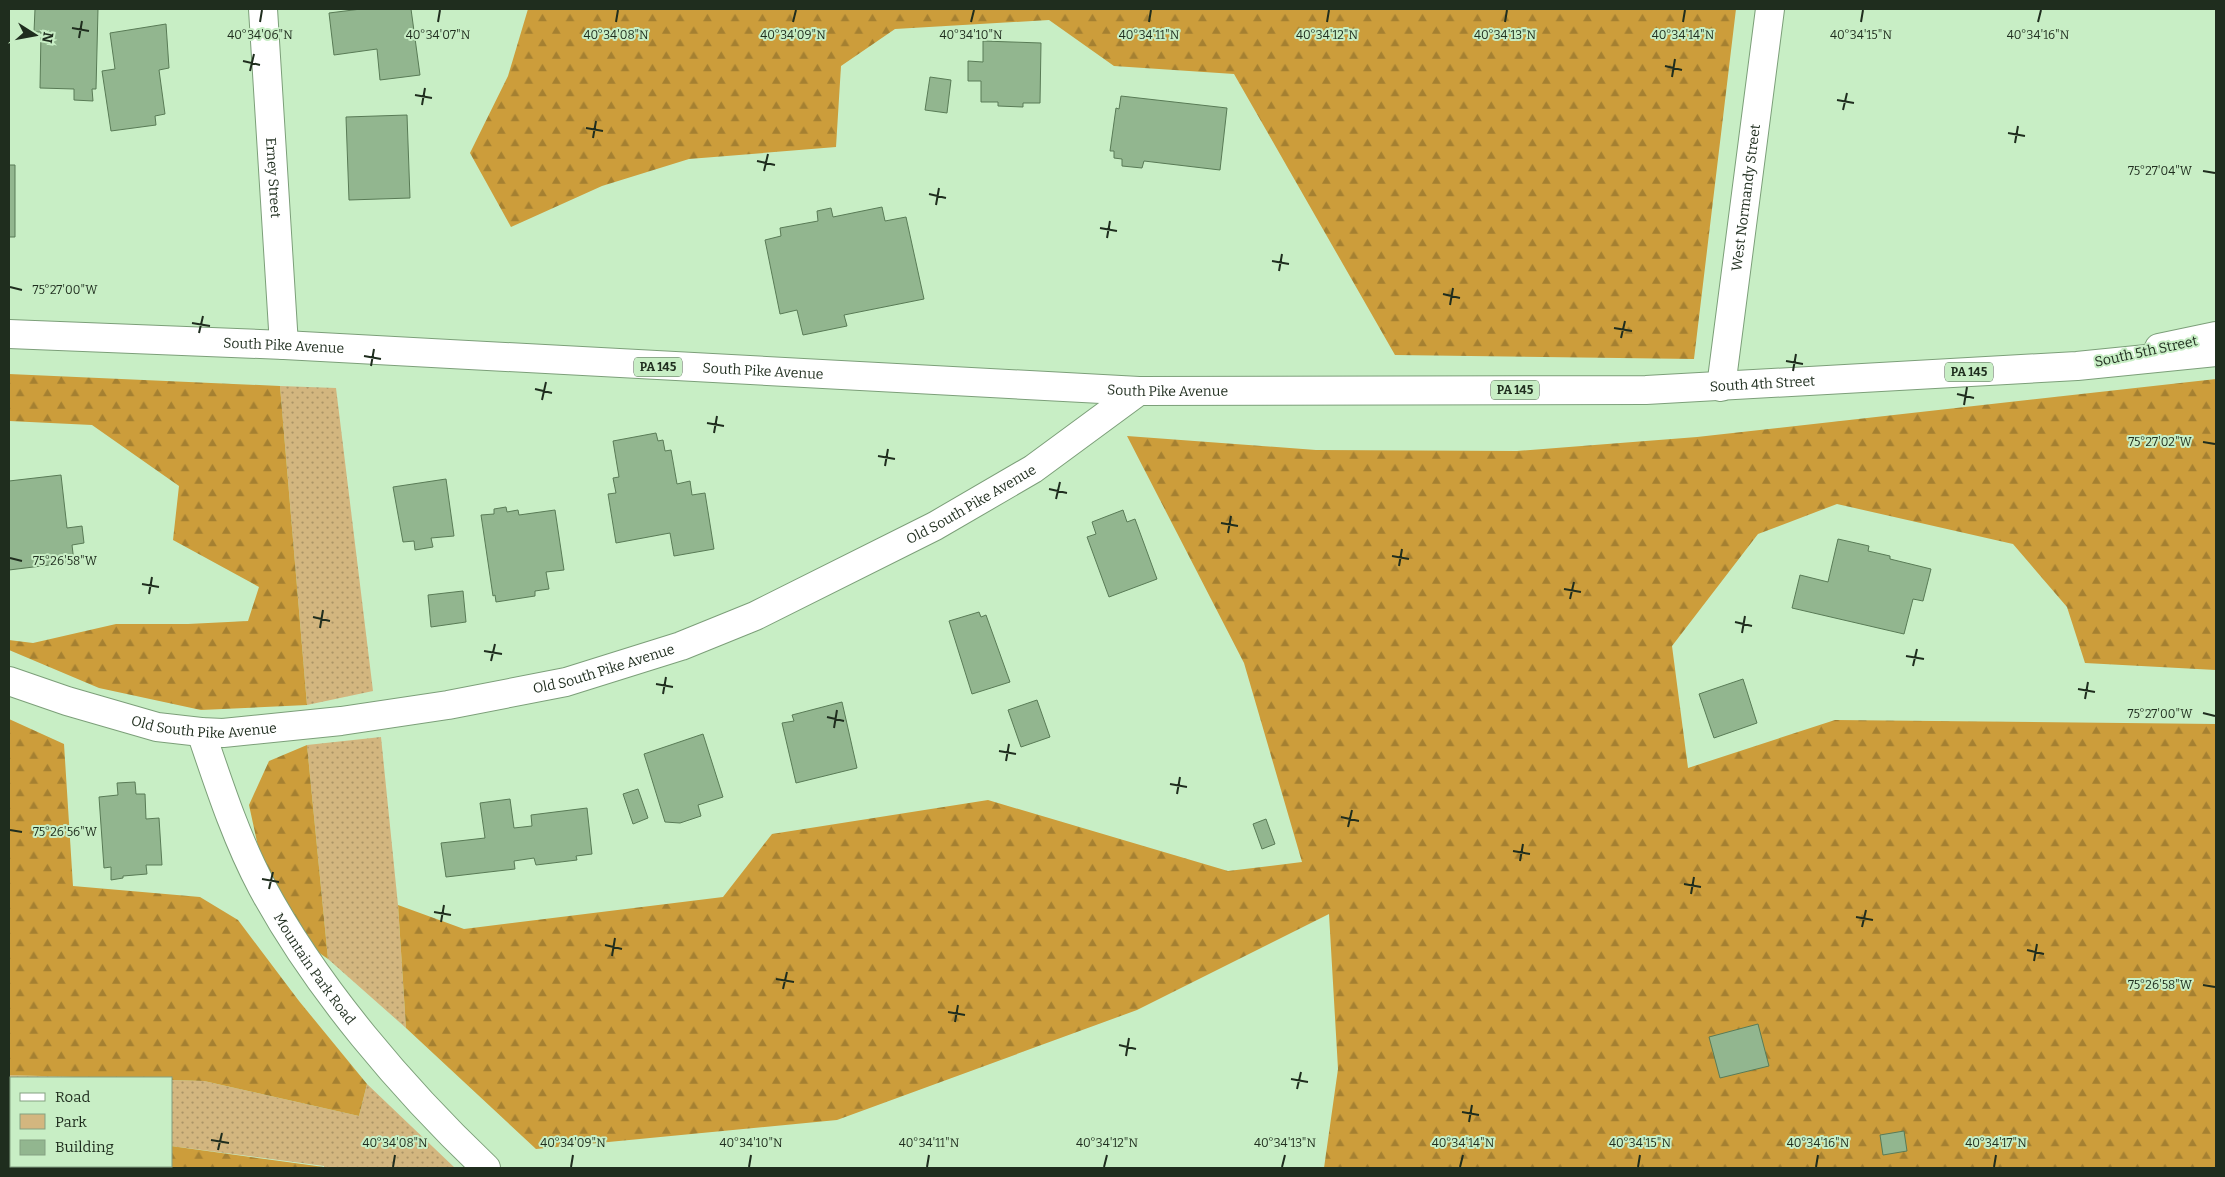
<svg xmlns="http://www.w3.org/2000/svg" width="2225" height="1177" font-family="Bitter,serif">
<defs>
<pattern id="green-dots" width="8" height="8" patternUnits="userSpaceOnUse" patternTransform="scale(1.25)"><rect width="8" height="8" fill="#d3b67f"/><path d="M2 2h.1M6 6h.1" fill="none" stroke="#ab9467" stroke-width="1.8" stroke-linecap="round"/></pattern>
<pattern id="forest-firs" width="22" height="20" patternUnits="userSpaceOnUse" patternTransform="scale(1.25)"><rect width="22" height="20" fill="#cc9d3b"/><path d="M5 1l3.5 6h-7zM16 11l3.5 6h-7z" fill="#a58031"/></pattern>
</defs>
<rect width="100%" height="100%" fill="#c8eec5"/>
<path fill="url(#green-dots)" d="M280,386L336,388L373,691L307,705Z
M381,737L398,905L406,1028L328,959L307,745Z
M9,1075L125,1078H11V1133H9Z
M171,1080L204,1081L359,1116L367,1084L455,1168H324V1166L171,1146Z"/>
<path fill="url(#forest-firs)" d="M528,9H1736L1694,359L1395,355L1234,74L1114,66L1049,20L895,29L841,66L836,147L689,159L602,186L511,227L470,153L508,76Z
M9,374L280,386L307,705L201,710L99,688L9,650V640L33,643L116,624H188L248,621L259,587L173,540L179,486L92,425L9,421Z
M2216,379V670L2085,663L2067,607L2013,544L1837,504L1758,534L1672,646L1688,768L1835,720L2216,724V1168H1324L1338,1069L1329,914L1137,1010L837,1120L536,1149L406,1028L398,905L464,929L723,897L772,834L988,800L1228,871L1302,862L1244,663L1127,436L1316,450L1517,451L1697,437Z
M9,719L64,744L73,886L200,897L238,920L299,1001L367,1084L359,1116L204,1081L9,1075Z
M307,745L328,959L305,943L262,865L249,805L269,761Z
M9,1133H11V1166H171V1146L324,1167V1168H9Z"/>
<path fill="#92b68f" stroke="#597b56" d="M35,9H98L96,89H92L93,101L74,100V89L40,88L41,32H34Z
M361,9H411L420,75L380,80L377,49L334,55L329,13Z
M166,24L169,68L159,70L165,114L155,116L156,125L111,131L102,71L115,69L110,33Z
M983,41L1041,43L1040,103H1023V107L998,106V102H981V81H968V61L983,62Z
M930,77L951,80L947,113L925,110Z
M1121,96L1227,108L1220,170L1144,161L1142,168L1122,166V159L1114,158V151H1110L1116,108L1119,109Z
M407,115L410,198L349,200L346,117Z
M9,165H15V237H9Z
M882,207L885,221L906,217L924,299L844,315L847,326L803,335L797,310L780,314L765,240L781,236L780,228L818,221L817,211L831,208L833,217Z
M656,433L658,441L663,440L665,451L671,450L677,484L690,481L692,495L705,493L714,549L674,556L670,533L616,543L608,494L616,493L613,478L619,477L613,441Z
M61,475L67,528L82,526L84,543L72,545L74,562L9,570V481Z
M446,479L454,536L431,538L433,547L415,550L414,541L403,542L393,487Z
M506,507L507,512L518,510L519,515L555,510L564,570L546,572L549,589L535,591V596L496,602L495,595L493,596L481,515L494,514V509Z
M1123,510L1127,522L1135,519L1157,579L1109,597L1087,537L1096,534L1092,522Z
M1838,539L1869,546L1868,551L1890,556V559L1931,569L1923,601L1913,599L1904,634L1792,608L1800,575L1828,582Z
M463,591L466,622L431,627L428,595Z
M979,612L981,617L986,615L1010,682L972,694L949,621Z
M1743,679L1757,723L1714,738L1699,694Z
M1037,700L1050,737L1021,747L1008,710Z
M842,702L857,768L796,783L782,723L794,721L792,715Z
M703,734L723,797L698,805L701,816L680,823L665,822L644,754Z
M135,782L136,794H145L146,819L159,818L162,865H146L147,874L123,876V878L111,880V867L104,868L99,797L118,795L117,783Z
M638,789L648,818L633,824L623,794Z
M510,799L514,828L532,826L531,815L587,808L592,854L576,856L577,860L536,865L534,858L514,861L515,869L446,877L441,843L485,838L480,803Z
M1266,819L1275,844L1262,849L1253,824Z
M1758,1024L1769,1066L1720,1078L1709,1037Z
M1904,1131L1907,1151L1883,1155L1880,1135Z"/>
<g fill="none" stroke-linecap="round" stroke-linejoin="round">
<defs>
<g id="minor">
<path id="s1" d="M263,9L284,345"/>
<path d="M2159,348L2216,336"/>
<path id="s2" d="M1721,387L1770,9"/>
<path id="s3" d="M9,681L67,701L157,727L201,732L223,733L341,721L448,705L566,682L681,646L755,616L935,526L1033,469L1139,391"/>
<path id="s4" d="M201,732C219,785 236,838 262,887C317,989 403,1089 486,1168"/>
</g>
<g id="major">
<path id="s5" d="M9,334L284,345L1139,391L1646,390L2077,366L2216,352"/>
</g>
</defs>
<use href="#minor" stroke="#7c9f79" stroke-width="30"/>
<use href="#major" stroke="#7c9f79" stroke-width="30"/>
<use href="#minor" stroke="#fff" stroke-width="28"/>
<use href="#major" stroke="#fff" stroke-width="28"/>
</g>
<path fill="none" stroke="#1f2d1e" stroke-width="2" d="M260,22L262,10M438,22L440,10M616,22L618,10M793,22L796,10M971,22L974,10M1149,22L1151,10M1327,22L1329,10M1505,22L1507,10M1683,22L1685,10M1861,22L1863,10M2038,22L2041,10M72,28L89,31M79,38L82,21M243,61L260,65M1665,66L1682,70M250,71L254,54M1672,77L1675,59M415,95L432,98M1837,100L1854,103M422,105L425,88M1843,110L1847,93M586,128L603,131M2008,133L2025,136M593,138L596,121M2015,143L2018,126M757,161L775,165M764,171L768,154M2203,171L2215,173M929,194L946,198M936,205L939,188M1100,228L1117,231M1107,238L1110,221M1272,261L1289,264M1279,271L1282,254M10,287L22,290M1443,294L1460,298M1450,305L1453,288M192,323L210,326M1614,328L1632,331M199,333L203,316M1621,338L1625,321M364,356L381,359M1786,361L1803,364M371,366L374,349M1793,371L1796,354M535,389L552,393M1957,394L1974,398M542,400L546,382M1964,405L1967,387M707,423L724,426M714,433L717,416M2203,442L2215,444M878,456L895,459M885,466L888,449M1049,489L1067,493M1056,499L1060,482M1221,523L1238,526M1228,533L1231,516M1392,556L1409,559M10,558L22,561M1399,566L1402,549M142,584L159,587M1564,589L1581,592M149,594L152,577M1570,599L1574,582M313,617L330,621M1735,622L1752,626M320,628L323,610M1742,633L1745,616M484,651L502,654M1906,656L1924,659M491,661L495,644M1913,666L1917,649M656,684L673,687M2078,689L2095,692M663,694L666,677M2085,699L2088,682M2203,713L2215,716M827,717L844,721M834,728L837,710M999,751L1016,754M1006,761L1009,744M1170,784L1187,787M1177,794L1180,777M1341,817L1359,821M1348,827L1352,810M10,830L22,832M1513,851L1530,854M1520,861L1523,844M262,879L279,882M1684,884L1701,887M269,889L273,872M1691,894L1694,877M434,912L451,915M1856,917L1873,920M441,922L444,905M1862,927L1866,910M605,945L622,949M2027,950L2044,954M612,956L615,938M2034,961L2037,944M776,979L794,982M2203,985L2215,987M783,989L787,972M948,1012L965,1015M955,1022L958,1005M1119,1045L1136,1049M1126,1056L1129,1038M1291,1079L1308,1082M1297,1089L1301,1072M1462,1112L1479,1115M1469,1122L1472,1105M211,1140L229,1143M218,1150L222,1133M393,1167L395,1155M571,1167L573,1155M749,1167L751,1155M927,1167L929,1155M1104,1167L1107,1155M1282,1167L1285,1155M1460,1167L1463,1155M1638,1167L1640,1155M1816,1167L1818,1155M1994,1167L1996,1155"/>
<g text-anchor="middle" stroke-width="4" stroke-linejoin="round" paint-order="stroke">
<g fill="#c8eec5" stroke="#526750" stroke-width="1">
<rect x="634" y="357.5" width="48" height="19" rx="4"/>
<rect x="1945" y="362.5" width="48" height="19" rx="4"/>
<rect x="1491" y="380.5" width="48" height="19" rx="4"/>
</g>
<g font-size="12" font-weight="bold" fill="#1f2d1e">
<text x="658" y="371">PA 145</text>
<text x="1969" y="376">PA 145</text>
<text x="1515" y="394">PA 145</text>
</g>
<g font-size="14" fill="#1f2d1e" stroke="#c8eec5">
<text dy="5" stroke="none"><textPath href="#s1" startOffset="169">Erney Street</textPath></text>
<text dy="5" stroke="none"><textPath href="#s2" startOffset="191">West Normandy Street</textPath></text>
<text dy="5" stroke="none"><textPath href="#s5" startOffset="275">South Pike Avenue</textPath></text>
<text transform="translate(2146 351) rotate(-12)" y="5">South 5th Street</text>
<text dy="5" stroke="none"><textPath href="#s5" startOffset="755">South Pike Avenue</textPath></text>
<text dy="5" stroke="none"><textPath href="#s5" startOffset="1755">South 4th Street</textPath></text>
<text dy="5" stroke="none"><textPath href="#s5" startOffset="1160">South Pike Avenue</textPath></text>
<text dy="5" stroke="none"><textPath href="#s3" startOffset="1012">Old South Pike Avenue</textPath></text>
<text dy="5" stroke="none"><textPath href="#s3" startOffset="608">Old South Pike Avenue</textPath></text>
<text dy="5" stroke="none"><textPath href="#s3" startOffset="202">Old South Pike Avenue</textPath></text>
<text dy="5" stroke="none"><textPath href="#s4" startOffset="264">Mountain Park Road</textPath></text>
</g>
</g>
<g font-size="12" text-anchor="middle" fill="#1f2d1e" stroke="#c8eec5" stroke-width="4" stroke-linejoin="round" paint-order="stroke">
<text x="260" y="39">40°34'06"N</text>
<text x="438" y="39">40°34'07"N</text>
<text x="616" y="39">40°34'08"N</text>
<text x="793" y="39">40°34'09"N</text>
<text x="971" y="39">40°34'10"N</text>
<text x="1149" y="39">40°34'11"N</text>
<text x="1327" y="39">40°34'12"N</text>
<text x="1505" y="39">40°34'13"N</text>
<text x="1683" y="39">40°34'14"N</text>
<text x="1861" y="39">40°34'15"N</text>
<text x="2038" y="39">40°34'16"N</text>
<text x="2160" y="175">75°27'04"W</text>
<text x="65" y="294">75°27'00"W</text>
<text x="2160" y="446">75°27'02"W</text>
<text x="65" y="565">75°26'58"W</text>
<text x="2160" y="718">75°27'00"W</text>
<text x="65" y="836">75°26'56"W</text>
<text x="2160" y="989">75°26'58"W</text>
<text x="395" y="1147">40°34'08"N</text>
<text x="573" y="1147">40°34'09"N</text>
<text x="751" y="1147">40°34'10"N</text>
<text x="929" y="1147">40°34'11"N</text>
<text x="1107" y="1147">40°34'12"N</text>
<text x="1285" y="1147">40°34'13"N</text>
<text x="1463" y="1147">40°34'14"N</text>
<text x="1640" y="1147">40°34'15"N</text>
<text x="1818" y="1147">40°34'16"N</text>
<text x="1996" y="1147">40°34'17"N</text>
</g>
<rect width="2225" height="1177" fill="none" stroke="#1f2d1e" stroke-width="20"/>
<rect x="10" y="1077" width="162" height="90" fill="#c8eec5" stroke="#84a182"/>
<rect x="20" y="1093" width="25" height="8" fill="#ffffff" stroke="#84a182"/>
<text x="55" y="1102" font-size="15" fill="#1f2d1e">Road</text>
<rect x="20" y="1114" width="25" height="15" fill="#d3b67f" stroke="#84a182"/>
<text x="55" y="1127" font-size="15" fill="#1f2d1e">Park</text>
<rect x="20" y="1140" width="25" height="15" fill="#92b68f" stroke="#84a182"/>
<text x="55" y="1152" font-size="15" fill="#1f2d1e">Building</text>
<g transform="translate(35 35) rotate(101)" stroke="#c8eec5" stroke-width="4" paint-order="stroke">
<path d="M0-4L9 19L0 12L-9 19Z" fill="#1f2d1e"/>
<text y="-8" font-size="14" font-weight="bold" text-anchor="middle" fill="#1f2d1e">N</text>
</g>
</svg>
